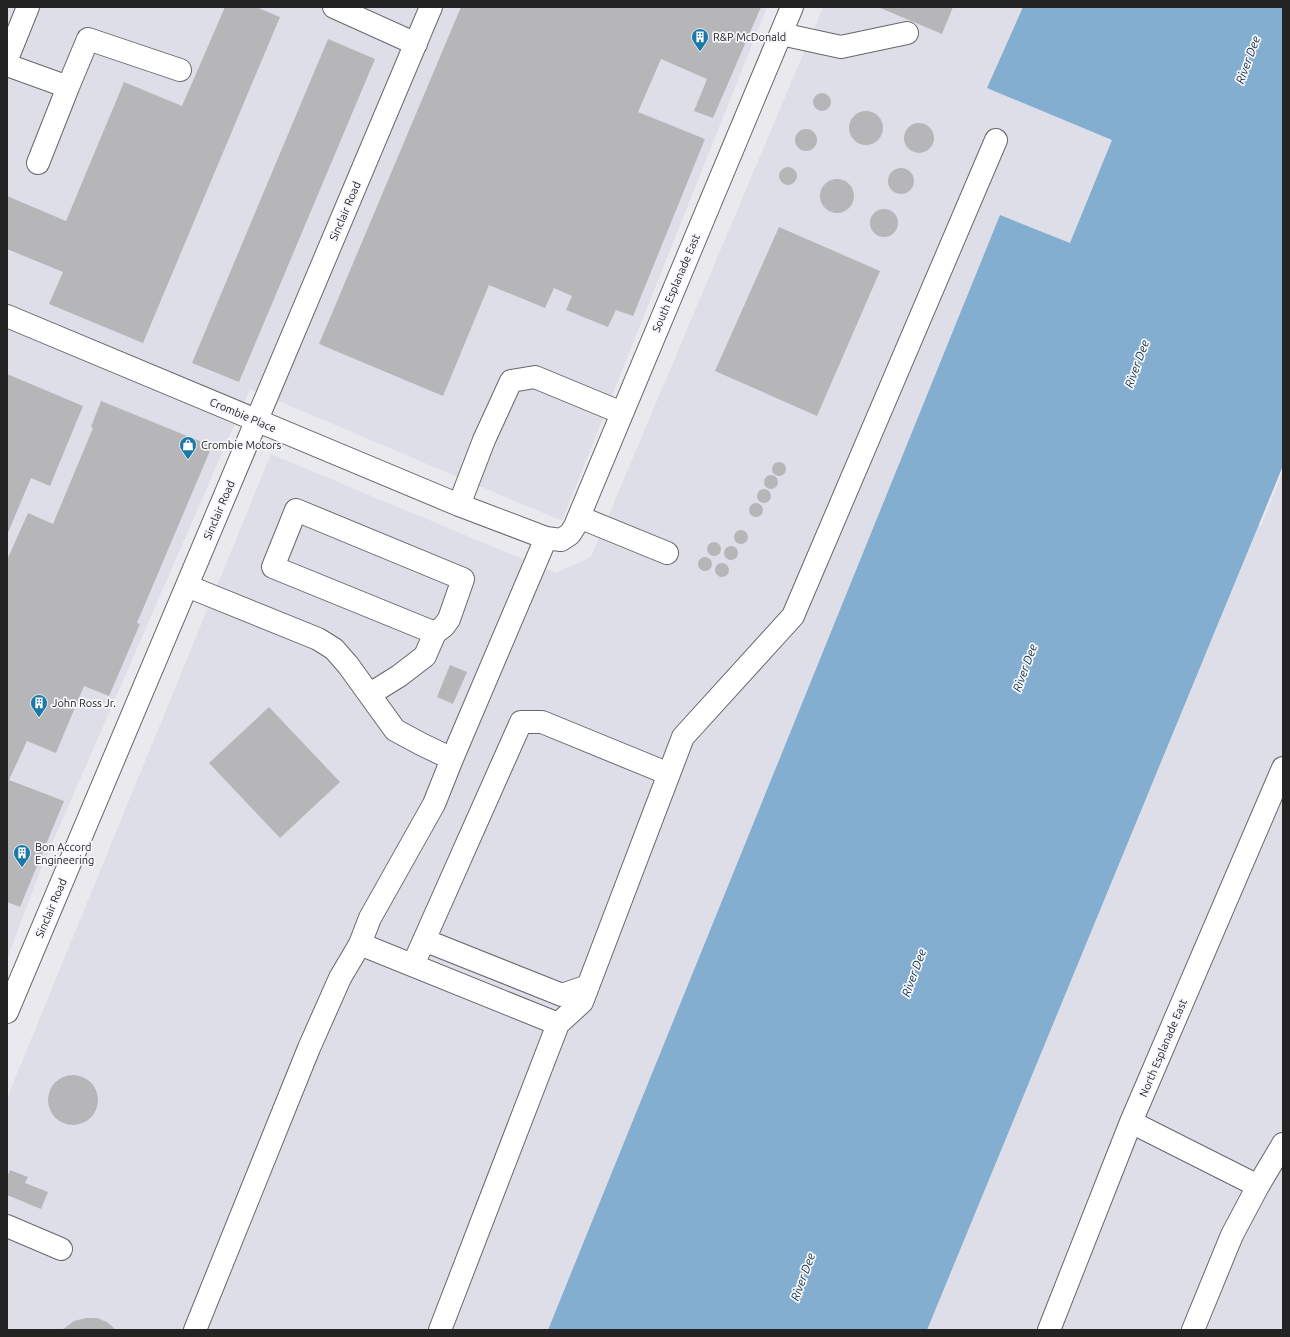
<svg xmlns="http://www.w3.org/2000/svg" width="1290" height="1337" font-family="Ubuntu,sans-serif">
<rect width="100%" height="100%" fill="#eaeaee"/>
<path fill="#dedee9" d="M7,7H767L562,521L250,389L41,869L7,959Z
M823,7H1283V1330H7V1098L271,454L556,573L591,557Z"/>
<path fill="#83aecf" d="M1023,7H1283V466L927,1330H548L1000,215L1070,243L1112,140L987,88Z"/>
<path fill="#eaeaee" d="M1283,466V471L1261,526L1259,525Z"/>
<path fill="#b6b6b9" d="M225,7H256L280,17L143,343L49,304L63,272L7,249V196L66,221L124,82L182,106Z
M461,7H761L713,118L694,111L707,79L661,59L638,112L705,139L633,316L616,310L608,327L566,310L572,296L554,288L545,308L489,285L443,396L319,344Z
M878,7H953L942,34Z
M328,39L375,59L239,382L192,363Z
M813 102a9 9 0 1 1 18 0a9 9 0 1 1-18 0Z
M849 128a17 17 0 1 1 34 0a17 17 0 1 1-34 0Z
M904 138a15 15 0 1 1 30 0a15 15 0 1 1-30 0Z
M795 140a11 11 0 1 1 22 0a11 11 0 1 1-22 0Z
M779 176a9 9 0 1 1 18 0a9 9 0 1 1-18 0Z
M888 181a13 13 0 1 1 26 0a13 13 0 1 1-26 0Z
M820 196a17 17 0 1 1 34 0a17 17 0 1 1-34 0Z
M870 223a14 14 0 1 1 28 0a14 14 0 1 1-28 0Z
M779,227L880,271L817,416L715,371Z
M7,374L83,406L50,486L31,478L7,535Z
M101,401L212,446L137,623L140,624L109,696L84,686L56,753L27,741L9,780L64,801L20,907L7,902V560L28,513L53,524L93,428L91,427Z
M772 469a7 7 0 1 1 14 0a7 7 0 1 1-14 0Z
M764 482a7 7 0 1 1 14 0a7 7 0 1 1-14 0Z
M757 496a7 7 0 1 1 14 0a7 7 0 1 1-14 0Z
M749 510a7 7 0 1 1 14 0a7 7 0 1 1-14 0Z
M734 537a7 7 0 1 1 14 0a7 7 0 1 1-14 0Z
M707 549a7 7 0 1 1 14 0a7 7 0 1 1-14 0Z
M724 553a7 7 0 1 1 14 0a7 7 0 1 1-14 0Z
M698 564a7 7 0 1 1 14 0a7 7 0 1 1-14 0Z
M715 570a7 7 0 1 1 14 0a7 7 0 1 1-14 0Z
M450,665L467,672L453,704L437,697Z
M269,707L340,782L280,838L209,763Z
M48 1100a25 25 0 1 1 50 0a25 25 0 1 1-50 0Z
M10,1170L28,1177L25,1183L48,1192L41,1209L7,1195V1177Z
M86,1318H97L107,1322L116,1330H62L74,1321Z"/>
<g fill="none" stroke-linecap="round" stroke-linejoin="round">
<defs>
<path id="minor" d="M334,7L416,44
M781,34L841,47L907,33
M7,59L28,7
M7,65L68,87L88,39L180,70
M38,163L68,87
M7,316L459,505L546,538L561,540L570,534L575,526L792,7
M459,505L484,440L511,381L535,377L622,413
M579,517L667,553
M187,586L318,639L334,649L348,665L395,730L421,744L452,759L546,538
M370,694L399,676L425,656L435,633L444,626L449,619L463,579L296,510L273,567L435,633
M424,940L562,995L588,986
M360,944L558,1024
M413,965L521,722H542L669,774
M7,1012L431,7
M1131,1122L1258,1186
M7,1226L61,1249
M195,1330L309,1048L340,978L360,944L370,918L434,804L452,759
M440,1330L558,1024L582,1002L683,737L793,616L996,140
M1049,1330L1131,1122L1283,768
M1193,1330L1232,1235L1258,1186L1283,1144"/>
</defs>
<use href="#minor" stroke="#67676a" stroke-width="24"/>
<use href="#minor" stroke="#fff" stroke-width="22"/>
</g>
<defs>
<symbol id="building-pin" viewBox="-11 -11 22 30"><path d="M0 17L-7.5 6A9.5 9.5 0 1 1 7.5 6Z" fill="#1a79a6" stroke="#f7f7fb"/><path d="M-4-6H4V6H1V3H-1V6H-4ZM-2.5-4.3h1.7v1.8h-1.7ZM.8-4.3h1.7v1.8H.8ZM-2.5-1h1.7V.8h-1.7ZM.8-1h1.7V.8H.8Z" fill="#fff"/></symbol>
<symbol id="shop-pin" viewBox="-11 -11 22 30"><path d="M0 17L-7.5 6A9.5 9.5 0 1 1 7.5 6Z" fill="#1a79a6" stroke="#f7f7fb"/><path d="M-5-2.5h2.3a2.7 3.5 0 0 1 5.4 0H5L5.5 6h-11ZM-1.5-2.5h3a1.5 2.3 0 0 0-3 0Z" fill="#fff"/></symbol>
</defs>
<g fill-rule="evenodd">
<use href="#building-pin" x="690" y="27" width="20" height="27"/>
<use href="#shop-pin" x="178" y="435" width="20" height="27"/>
<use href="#building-pin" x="29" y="693" width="20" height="27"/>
<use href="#building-pin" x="12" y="843" width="20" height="27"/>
</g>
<g text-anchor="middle" stroke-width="3.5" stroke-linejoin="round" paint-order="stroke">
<g font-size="11" fill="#232324" stroke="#f7f7fb" text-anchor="start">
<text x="713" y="41">R&amp;P McDonald</text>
<text x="201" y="449">Crombie Motors</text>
<text x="52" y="707">John Ross Jr.</text>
<text x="35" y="851">Bon Accord<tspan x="35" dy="13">Engineering</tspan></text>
</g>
<g font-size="11" fill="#232324" stroke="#f7f7fb">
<text transform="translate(345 211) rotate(-67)" y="4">Sinclair Road</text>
<text transform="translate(676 283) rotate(-67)" y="4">South Esplanade East</text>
<text transform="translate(243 415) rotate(23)" y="4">Crombie Place</text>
<text transform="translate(219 510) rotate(-67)" y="4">Sinclair Road</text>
<text transform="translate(51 908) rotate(-67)" y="4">Sinclair Road</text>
<text transform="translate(1163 1048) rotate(-67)" y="4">North Esplanade East</text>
</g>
<g font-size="12" font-style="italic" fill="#0d3047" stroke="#f7f7fb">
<text transform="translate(1248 60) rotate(-70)" y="4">River Dee</text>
<text transform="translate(1137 364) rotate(-70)" y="4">River Dee</text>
<text transform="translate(1025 668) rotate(-70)" y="4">River Dee</text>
<text transform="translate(914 973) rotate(-70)" y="4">River Dee</text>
<text transform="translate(803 1277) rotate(-70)" y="4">River Dee</text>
</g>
</g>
<rect width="1290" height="1337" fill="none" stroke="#232324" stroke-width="16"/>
</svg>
